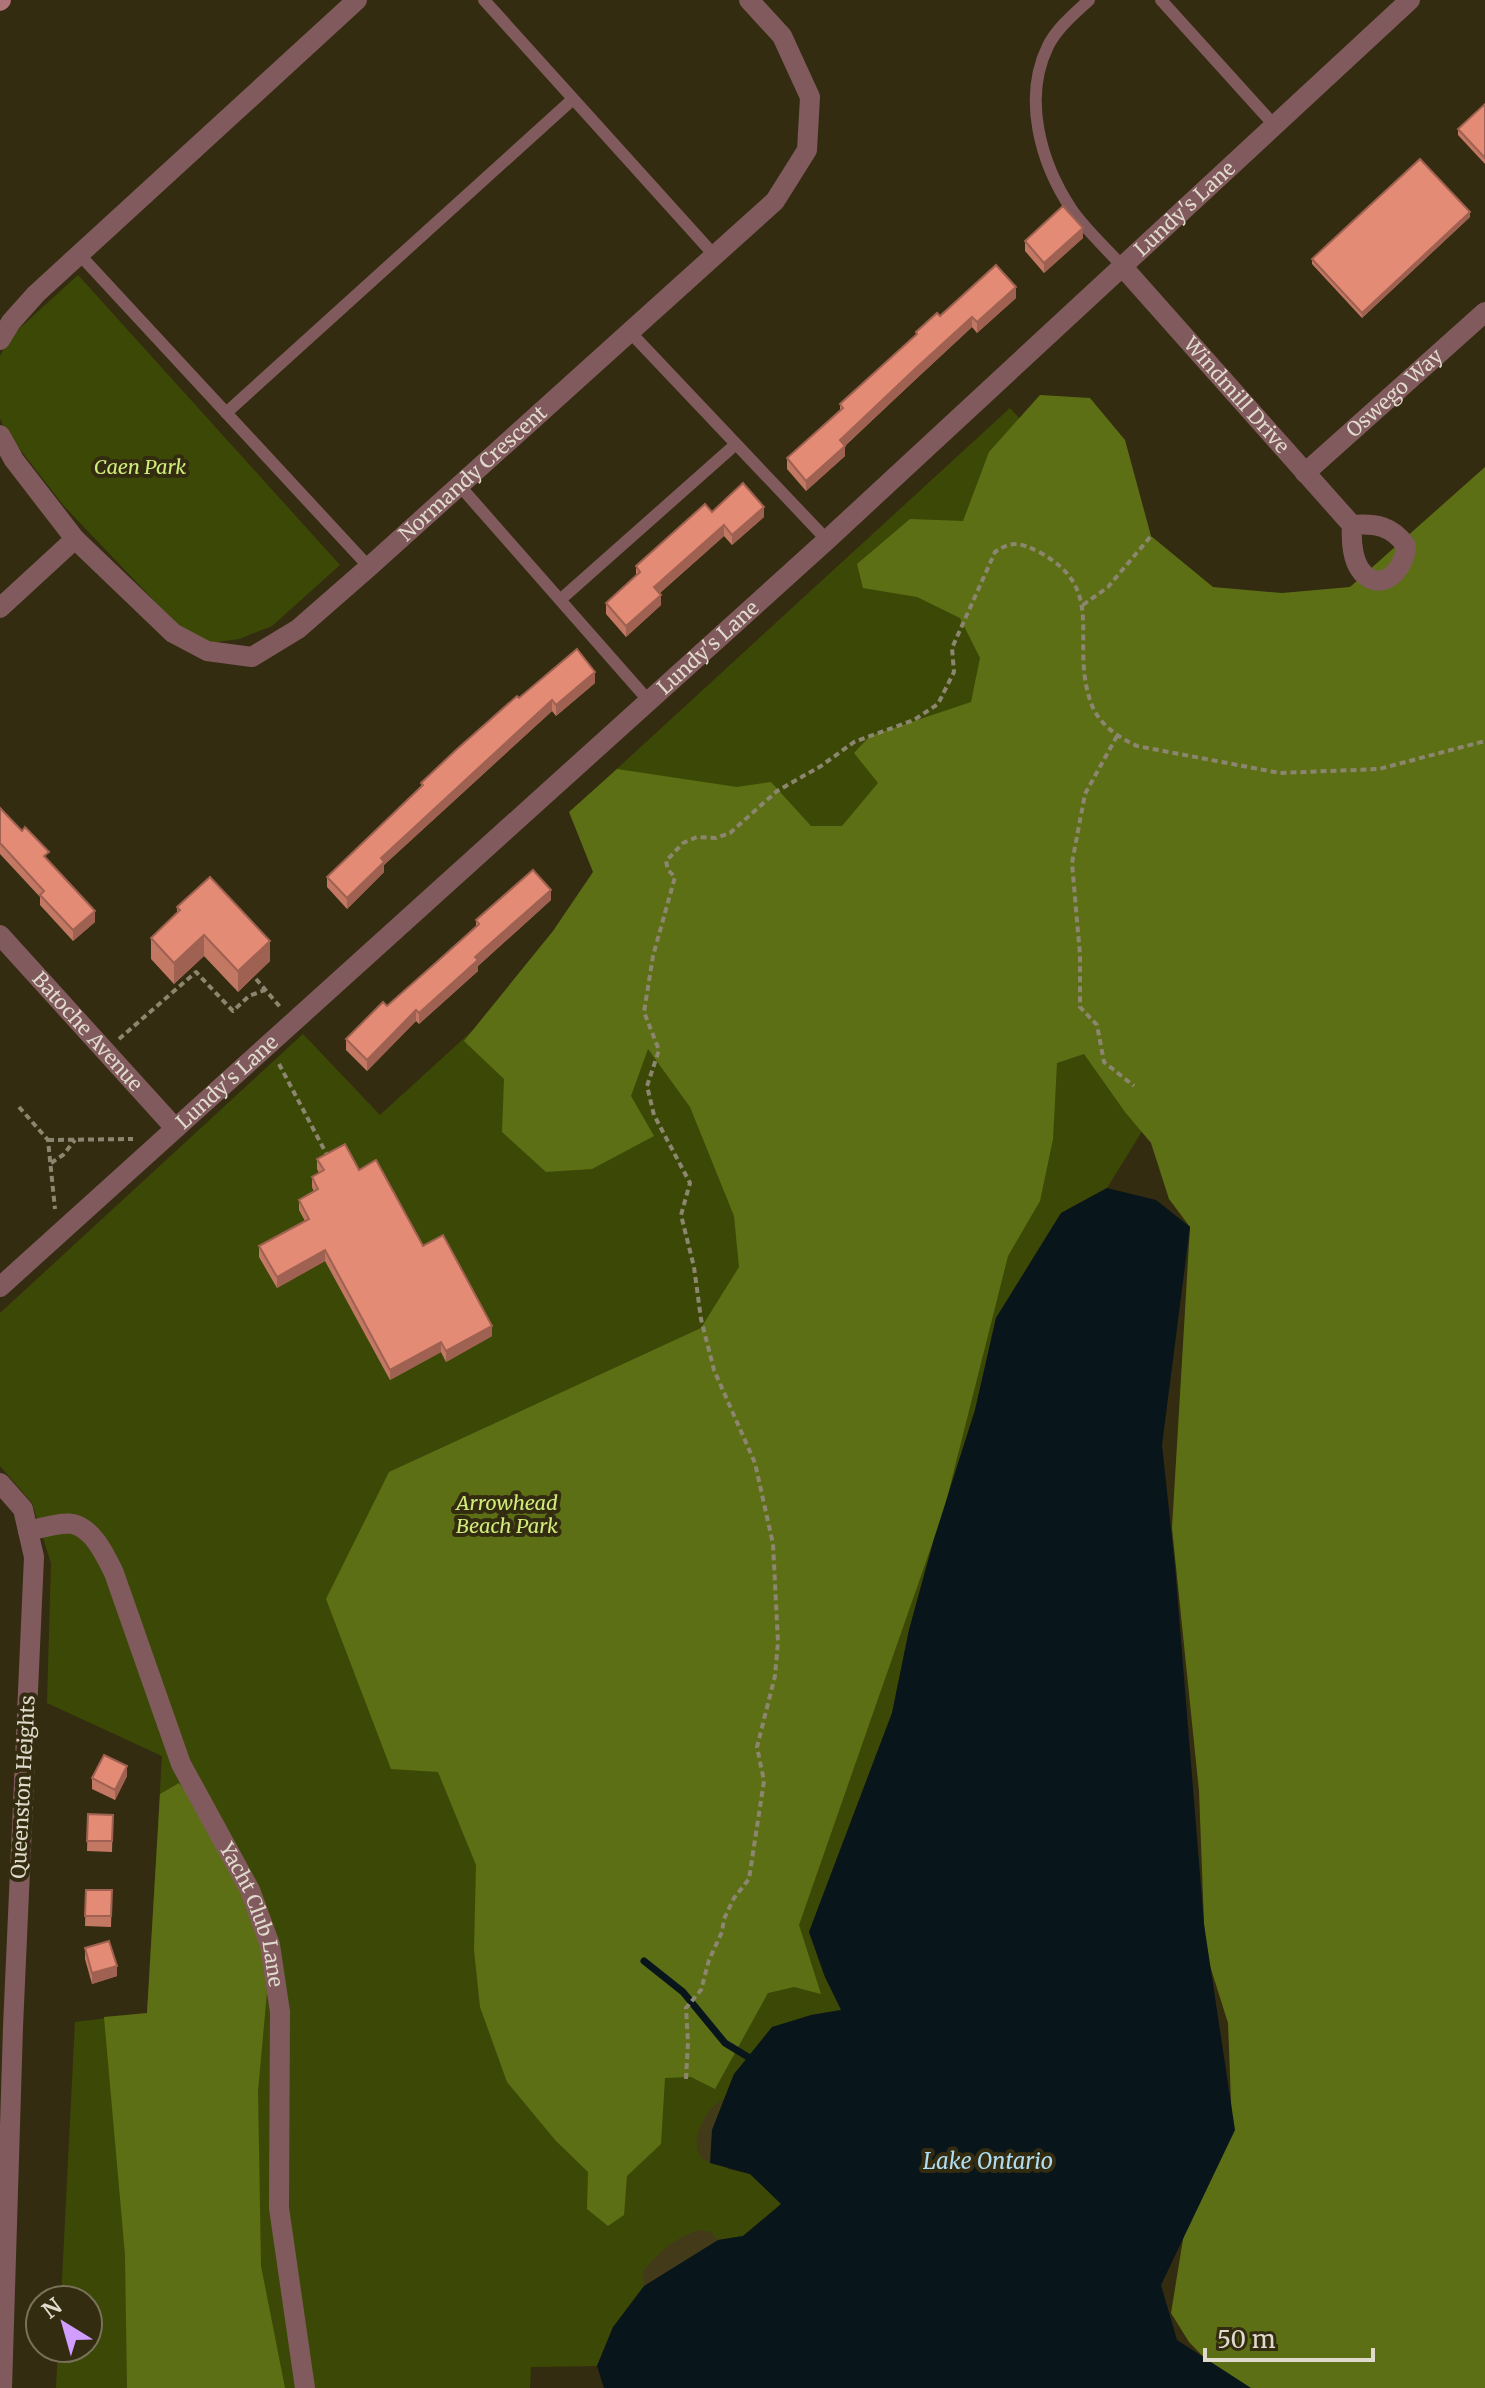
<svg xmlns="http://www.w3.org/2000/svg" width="1485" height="2388" font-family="Merriweather,serif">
<rect width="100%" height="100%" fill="#342c10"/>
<path fill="#3c4906" d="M78,275L340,565L272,626L239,639L210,643L181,629L64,506L5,430L0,418V356L10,337Z
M1010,408L1282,709L1253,952L1107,1188L1061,1213L996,1318L975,1410L934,1539L909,1630L892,1713L809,1932L825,1977L842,2010L811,2015L734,2074L712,2130L728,2169L750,2174L782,2204L743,2236L718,2240L613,2327L597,2366L531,2367L530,2388H56L58,2348H88V2300H61L75,2022L147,2013L162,1756L47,1703L51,1563L32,1503L0,1466V1313L303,1034L380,1115L648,870L584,799Z"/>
<path fill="#5d6f15" d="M1040,395L1090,398L1125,440L1151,536L1213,587L1282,593L1350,587L1485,467V2388H1234L1189,2342L1171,2313L1186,2221L1232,2126L1228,2023L1205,1950L1199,1791L1172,1528L1190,1227L1169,1199L1151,1143L1125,1112L1084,1054L1057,1063L1053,1139L1040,1201L1008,1256L944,1510L799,1925L821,1994L794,1987L768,1993L715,2089L691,2077L665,2078L661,2144L627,2176L624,2215L608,2226L587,2209L588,2172L556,2141L507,2082L480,2007L474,1950L476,1865L438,1772L391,1769L326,1599L389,1472L701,1328L739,1267L734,1216L690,1107L648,1049L631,1096L654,1136L592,1169L546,1172L502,1132L504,1079L464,1041L553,931L593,872L569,812L617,769L737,787L771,782L811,826H842L878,783L854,753L870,736L971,702L980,658L960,618L917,597L863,588L857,564L910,519L963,521L989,452Z
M179,1783L217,1828L255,1902L267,1992L258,2091L261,2266L285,2388H127L125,2255L104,2017L147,2013L160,1794Z"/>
<path fill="#433a1a" d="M723,2099L712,2130L710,2163C682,2152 704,2109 723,2099Z
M699,2230L711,2232L718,2240L658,2282L644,2286L643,2271C660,2252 674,2238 699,2230Z"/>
<path fill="#08151b" d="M1107,1188L1156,1200L1190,1227L1162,1445L1175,1566L1204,1924L1235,2130L1161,2285L1177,2340L1251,2388H604L597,2366L613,2327L644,2286L718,2240L743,2236L781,2204L750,2174L710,2163L712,2130L734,2074L772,2027L811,2015L841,2010L825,1977L809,1932L892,1713L909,1630L934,1539L975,1410L996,1318L1061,1213Z"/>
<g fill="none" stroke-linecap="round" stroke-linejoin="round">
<path stroke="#08151b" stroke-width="7" d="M644,1961L683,1992L725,2043L748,2057"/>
<path stroke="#8c8670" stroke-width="4" stroke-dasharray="6 4" stroke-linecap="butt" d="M1083,605L1108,587L1151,536
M1117,736L1085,794L1072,863L1080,955V1007L1097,1025L1104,1062L1134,1086
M256,979L281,1008
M119,1039L196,972L233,1011L249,996L265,990
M279,1064L327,1155
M19,1107L48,1140L55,1209
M48,1140L133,1139
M51,1163L63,1155L75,1140
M686,2079L688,2042L686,2008L701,1990L709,1960L722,1932L724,1919L734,1898L749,1879L764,1781L757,1747L775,1676L778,1642L773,1544L755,1463L714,1370L701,1319L694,1267L681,1215L690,1183L654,1115L647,1086L659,1050L644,1012L653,956L675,877L668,870L666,861L683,843L697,837L716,838L730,833L777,791L821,766L854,742L914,720L938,704L954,672L952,648L995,552C1012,540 1021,543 1039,552C1108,589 1070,639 1090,700C1097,723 1116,736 1137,746L1280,773L1379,769L1485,741"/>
<path stroke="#815a5d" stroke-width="12" d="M484,0L715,256
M1089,0C1074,14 1057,28 1048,46C1022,99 1041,164 1072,210C1086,230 1105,247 1121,265
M1161,0L1274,125
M79,254L369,567
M630,332L827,540
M226,413L573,99
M459,485L648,700
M560,600L736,444"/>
<g stroke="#815a5d" stroke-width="20">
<path id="s1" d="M1121,265L1352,525C1351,541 1352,568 1369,578C1389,589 1406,563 1406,546C1393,526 1375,523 1352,525"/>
<path d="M0,340L11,322L36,294L357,0"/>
<path id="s2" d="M0,435L14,460L75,539L173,633L207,651L252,657L298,629L369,567L775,201L807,150L810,97L782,36L749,0"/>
<path id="s3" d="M1305,473L1485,312"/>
<path d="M0,608L75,539"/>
<path id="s4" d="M0,935L175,1128"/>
<path id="s5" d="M0,1287L827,540L1410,0"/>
<path d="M0,1483L23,1509L34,1557L13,2027L2,2388"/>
<path id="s6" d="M28,1531C41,1528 61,1522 73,1524C94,1529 106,1557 114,1573L181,1764L250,1890L270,1945L280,2012L279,2208L305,2388"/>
</g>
<path stroke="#b07378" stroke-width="20" d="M0,1L1,0"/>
</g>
<path fill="#c37864" d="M1485,104V164L1458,135V129Z
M1470,217L1362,318L1312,264V259Z
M1083,238L1044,273L1025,251V241Z
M1016,298L977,333L972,327L916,379L845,446V456L806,491L787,469V458L840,410V404L916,335V332L940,316Z
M712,512L764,517L732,545L724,536L660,593L661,605L626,637L606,614V603L636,576V566Z
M595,683L556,716L552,711L384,865V872L347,909L327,887V877L421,786V783L519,698Z
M0,808L49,861L95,922L73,941L40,905V897L0,854Z
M551,900L478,966V971L419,1024L416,1021L367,1071L346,1050V1039L387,1006L476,927V920Z
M177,907L270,961L238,992L204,956L174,984L151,959V938L177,913Z
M317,1159L359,1170L423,1246L492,1336L446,1362L441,1352L390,1380L325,1261L277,1288L259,1257V1246L305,1221L299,1210V1200L314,1192L312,1187V1177L319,1173L317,1169Z
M127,1776L115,1800L92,1789V1778Z
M88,1814L113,1815L112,1852L87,1851Z
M86,1890H112L111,1927L85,1926Z
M85,1948L117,1976L92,1984L85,1959Z"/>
<path fill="#9f6151" d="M1470,212V217L1362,318V313Z
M1083,228V238L1044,273V263Z
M1016,287V298L977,333V322Z
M972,317V327L841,449L845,446V456L806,491V481L840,440Z
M764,507V517L732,545V535Z
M724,525V536L654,598V587Z
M661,595V605L626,637V626Z
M595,672V683L556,716V705Z
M552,700V711L384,865V872L347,909V898L381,858Z
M551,890V900L478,966V971L419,1024V1013L475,957Z
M95,911V922L73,941V930Z
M204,935V956L174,984V963Z
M270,941V961L238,992V971Z
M416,1010V1021L367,1071V1060Z
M325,1250V1261L277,1288V1277Z
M492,1326V1336L446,1362V1351Z
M441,1342V1352L390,1380V1370Z
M127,1766V1776L115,1800V1790Z
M117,1966V1976L92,1984V1973Z"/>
<path fill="#e38b74" stroke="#9f6151" stroke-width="2" d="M1485,104V158L1458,129Z
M1420,159L1470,212L1362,313L1312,259Z
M1063,206L1083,228L1044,263L1025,241Z
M996,265L1016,287L977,322L972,317L916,368L840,440L845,446L806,481L787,458L843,408L840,404L917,334L916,332L937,313L940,316Z
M743,483L764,507L732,535L724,525L654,587L661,595L626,626L606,603L640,572L636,566L705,504L712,512Z
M577,649L595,672L556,705L552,700L381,858L384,862L347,898L327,877L423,785L421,783L456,750L517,696L519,698Z
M0,808L22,831L25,827L49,852L44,856L95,911L73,930L40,895L44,891L0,843Z
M533,870L551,890L475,957L478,960L419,1013L416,1010L367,1060L346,1039L383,1002L387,1006L439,960L479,924L476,920Z
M210,877L270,941L238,971L204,935L174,963L151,938L180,910L177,907Z
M345,1144L359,1170L376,1160L423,1246L443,1235L492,1326L446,1351L441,1342L390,1370L325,1250L277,1277L259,1246L309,1219L299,1200L318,1189L312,1177L324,1170L317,1159Z
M104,1755L127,1766L115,1790L92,1778Z
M88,1814L113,1815L112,1841H87Z
M86,1890H112L111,1916H85Z
M109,1941L117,1966L92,1973L85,1948Z"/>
<g text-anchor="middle" stroke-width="8" stroke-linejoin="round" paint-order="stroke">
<g font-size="20" fill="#dfdacb" stroke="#342c10">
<text dy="7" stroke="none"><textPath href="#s5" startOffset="1602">Lundy's Lane</textPath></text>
<text dy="7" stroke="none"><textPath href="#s3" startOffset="120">Oswego Way</textPath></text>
<text dy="7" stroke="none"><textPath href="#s1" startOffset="174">Windmill Drive</textPath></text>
<text dy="7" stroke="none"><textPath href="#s2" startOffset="636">Normandy Crescent</textPath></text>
<text dy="7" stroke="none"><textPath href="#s5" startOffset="954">Lundy's Lane</textPath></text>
<text dy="7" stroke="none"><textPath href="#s4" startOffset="130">Batoche Avenue</textPath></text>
<text dy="7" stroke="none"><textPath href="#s5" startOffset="306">Lundy's Lane</textPath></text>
<text transform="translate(23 1787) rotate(-87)" y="7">Queenston Heights</text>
<text dy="7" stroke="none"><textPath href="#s6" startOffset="482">Yacht Club Lane</textPath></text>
</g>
<g font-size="20" font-style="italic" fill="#d0ec7b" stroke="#342c10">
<text x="140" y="474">Caen Park</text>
<text x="507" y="1510">Arrowhead<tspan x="507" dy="23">Beach Park</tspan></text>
</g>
<g font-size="22" font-style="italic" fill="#afdef4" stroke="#342c10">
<text x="988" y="2169">Lake Ontario</text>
</g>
</g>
<g transform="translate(64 2324) rotate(323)"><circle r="38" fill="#342c10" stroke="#78725b" stroke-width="2"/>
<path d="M0-6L14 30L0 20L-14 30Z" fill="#d19dfe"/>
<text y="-12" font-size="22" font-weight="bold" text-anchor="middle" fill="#dfdacb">N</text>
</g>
<path d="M1205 2348v12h168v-12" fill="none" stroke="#dfdacb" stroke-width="4"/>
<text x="1217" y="2348" font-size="24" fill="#dfdacb" stroke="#342c10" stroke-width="6" paint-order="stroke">50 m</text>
</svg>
